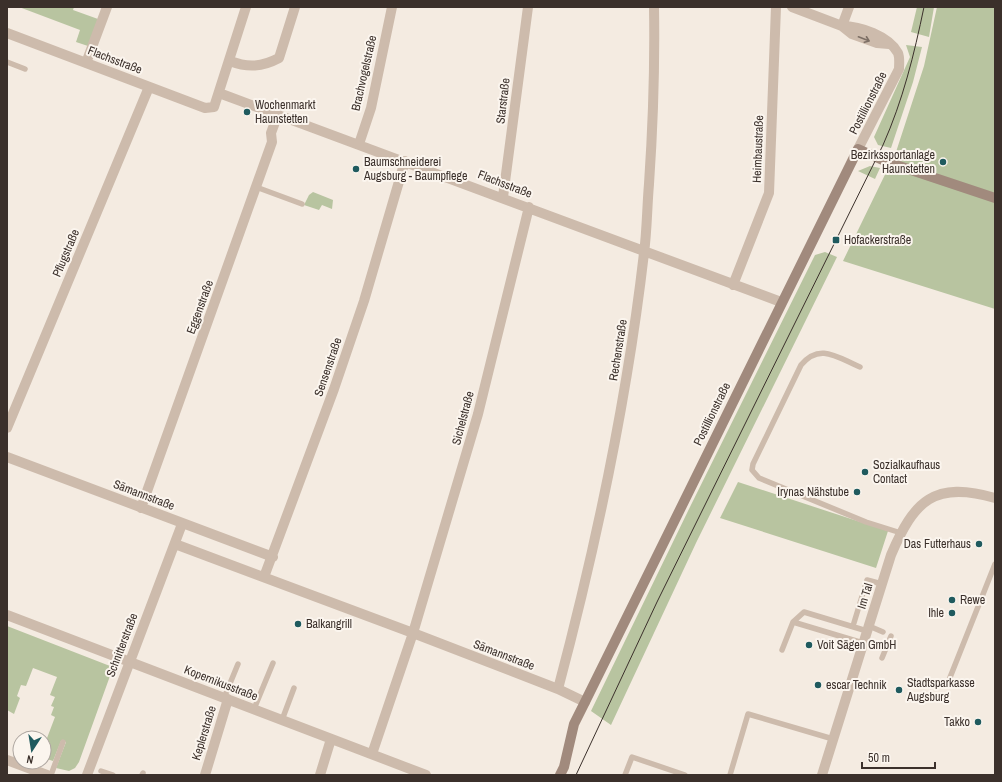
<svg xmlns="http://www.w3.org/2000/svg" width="1002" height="782" font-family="'Archivo Narrow',sans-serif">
<rect width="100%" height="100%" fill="#f4ebe1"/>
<path fill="#b8c4a0" d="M19,7H74L73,10L98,19L88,46L76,42L80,30Z
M917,7H934L929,37L911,32Z
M937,7H995V309L843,261L896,152L924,66Z
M906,45L922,47L913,82L891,148L878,145L874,137L910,57Z
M870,166L880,168L875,179L858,171Z
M313,192L333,200L332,209L322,205L319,210L304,205L309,195Z
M825,252L837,257L696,543L611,725L591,711L688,511L815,255Z
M738,482L888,531L876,568L720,518Z
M7,626L110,666L111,670L110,676L79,762L75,768L69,771L56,768L66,742L61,741L53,761L44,758V746L55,717L51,715L54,707L51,706L55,697L50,695L57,677L33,668L26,686L21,685L17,696L20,698L14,714L7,710Z"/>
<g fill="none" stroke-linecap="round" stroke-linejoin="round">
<path stroke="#cdbbac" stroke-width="5.5" d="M7,62L25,69
M256,187L302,204
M860,367C838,358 820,342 801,365L753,464L752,470L759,478L866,522L901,533
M793,622L863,643
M853,626L867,580L882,584
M869,626L883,632
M782,650L793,622L804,612L867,631
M882,658L891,636
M947,685L995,564
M224,698L238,664
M254,709L273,663
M282,720L294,688
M101,771L113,775
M51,775L63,742
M142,775L143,773
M625,775L632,757L685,775
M730,775L748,714L833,739"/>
<path stroke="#cdbbac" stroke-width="10" d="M792,7L842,26L852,34L877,43L889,44
M842,26C860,26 889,36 898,53C900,58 899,64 899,69L858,149
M842,26L849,7
M7,33L205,108L214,107L246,7
M230,61C248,68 262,67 279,58L295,7
M86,63L107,7
M219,93L781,302
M359,144L371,108L392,7
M503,197L528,7
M733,285L769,193L776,7
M7,428L149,87
M7,457L273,557
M141,508L272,142L271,133L278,114
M175,544L413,633L558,689L585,702
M264,577L334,389L364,301L405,161
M7,615L426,775
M558,689C596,546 627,401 644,253C647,231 647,207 649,184C653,125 655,66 654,7
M372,754L413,633L478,414L529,207
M7,760L47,775
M87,775L182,524
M205,775L228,699
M320,775L331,739
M822,775L891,555C914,501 934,480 995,498"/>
<path stroke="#a18a7d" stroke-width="10" d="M560,775L564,767L574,724L585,702L858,149L887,162L995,198"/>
<path stroke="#3b302b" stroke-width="1" d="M576,775L657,602L883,145C903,100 914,55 924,7"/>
</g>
<defs><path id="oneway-shaft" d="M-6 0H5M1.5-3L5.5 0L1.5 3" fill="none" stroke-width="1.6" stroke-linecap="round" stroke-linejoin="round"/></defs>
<use stroke="#7d6f65" href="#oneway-shaft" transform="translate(864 39) rotate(21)"/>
<g fill="#1f5a5e" stroke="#fbf5ee" stroke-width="1.5">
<circle cx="247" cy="112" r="4"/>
<circle cx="943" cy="162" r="4"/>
<circle cx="356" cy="169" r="4"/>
<rect x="832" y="236" width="8" height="8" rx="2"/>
<circle cx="865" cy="472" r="4"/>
<circle cx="857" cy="492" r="4"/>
<circle cx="979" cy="544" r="4"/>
<circle cx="952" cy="600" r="4"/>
<circle cx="952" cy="613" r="4"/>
<circle cx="298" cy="624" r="4"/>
<circle cx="809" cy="645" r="4"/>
<circle cx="818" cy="685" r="4"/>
<circle cx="899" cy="690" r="4"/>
<circle cx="978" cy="722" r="4"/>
</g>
<g text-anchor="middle" stroke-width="4" stroke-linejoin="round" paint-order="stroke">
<g font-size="12" fill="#3b302b" stroke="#fbf5ee">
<text transform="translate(115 60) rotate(21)" y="4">Flachsstraße</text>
<text transform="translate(364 73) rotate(-77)" y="4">Brachvogelstraße</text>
<text transform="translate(503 101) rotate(-83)" y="4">Starstraße</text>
<text transform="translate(868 103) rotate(-63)" y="4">Postillionstraße</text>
<text transform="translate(758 149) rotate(-88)" y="4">Heimbaustraße</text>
<text transform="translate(505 184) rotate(21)" y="4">Flachsstraße</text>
<text transform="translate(66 253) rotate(-67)" y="4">Pflugstraße</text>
<text transform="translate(200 307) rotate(-70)" y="4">Eggenstraße</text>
<text transform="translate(618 350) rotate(-81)" y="4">Rechenstraße</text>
<text transform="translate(328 367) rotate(-71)" y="4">Sensenstraße</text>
<text transform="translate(712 414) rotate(-64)" y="4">Postillionstraße</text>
<text transform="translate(463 418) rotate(-75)" y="4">Sichelstraße</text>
<text transform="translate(144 495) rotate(21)" y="4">Sämannstraße</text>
<text transform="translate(865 596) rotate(-73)" y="4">Im Tal</text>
<text transform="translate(122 645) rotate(-69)" y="4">Schnitterstraße</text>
<text transform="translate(504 655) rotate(21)" y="4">Sämannstraße</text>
<text transform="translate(221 683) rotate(21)" y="4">Kopernikusstraße</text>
<text transform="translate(204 733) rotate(-73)" y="4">Keplerstraße</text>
</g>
<g font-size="12" fill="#3b302b" stroke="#fbf5ee" text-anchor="start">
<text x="255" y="109">Wochenmarkt<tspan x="255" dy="14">Haunstetten</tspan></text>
<text x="935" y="159" text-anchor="end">Bezirkssportanlage<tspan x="935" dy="14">Haunstetten</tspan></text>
<text x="364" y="166">Baumschneiderei<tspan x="364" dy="14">Augsburg - Baumpflege</tspan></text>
<text x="844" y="244">Hofackerstraße</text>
<text x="873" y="469">Sozialkaufhaus<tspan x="873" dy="14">Contact</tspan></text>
<text x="849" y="496" text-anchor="end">Irynas Nähstube</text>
<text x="971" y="548" text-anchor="end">Das Futterhaus</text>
<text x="960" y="604">Rewe</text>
<text x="944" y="617" text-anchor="end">Ihle</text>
<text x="306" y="628">Balkangrill</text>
<text x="817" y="649">Voit Sägen GmbH</text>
<text x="907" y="687">Stadtsparkasse<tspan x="907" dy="14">Augsburg</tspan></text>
<text x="826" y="689">escar Technik</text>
<text x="970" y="726" text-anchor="end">Takko</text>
</g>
</g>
<rect width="1002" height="782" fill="none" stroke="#3b302b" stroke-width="16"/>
<g transform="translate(32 750) rotate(192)"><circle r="19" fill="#fbf5ee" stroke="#aea6a0"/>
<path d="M0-3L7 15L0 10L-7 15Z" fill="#1f5a5e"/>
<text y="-6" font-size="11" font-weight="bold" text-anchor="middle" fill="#3b302b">N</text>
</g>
<path d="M862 762v6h73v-6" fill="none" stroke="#3b302b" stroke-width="2"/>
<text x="868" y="762" font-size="12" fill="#3b302b" stroke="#fbf5ee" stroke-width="3" paint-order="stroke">50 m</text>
</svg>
